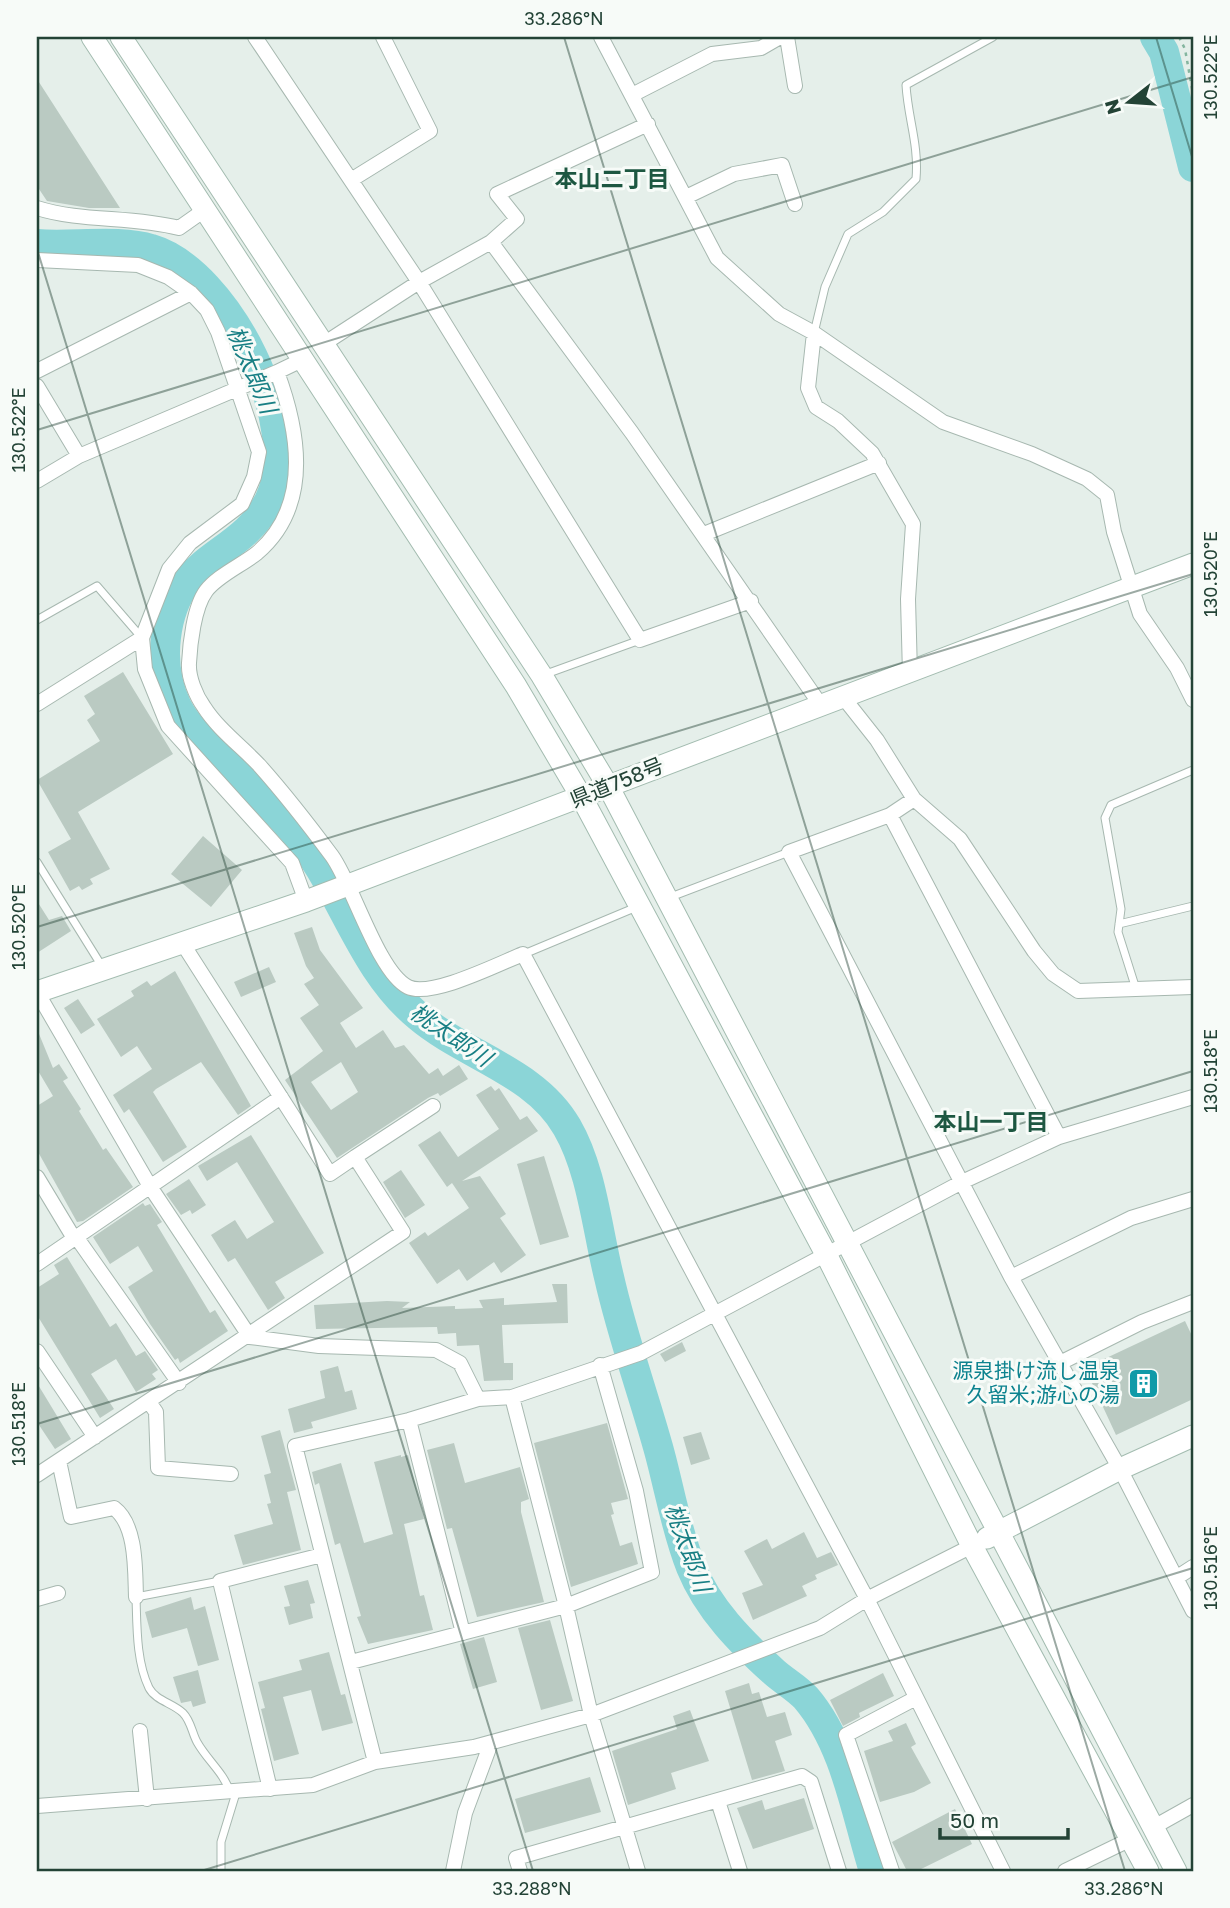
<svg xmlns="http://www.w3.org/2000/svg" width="1230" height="1908" font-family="'Golos Text','Noto Sans JP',sans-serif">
<rect width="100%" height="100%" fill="#e5efea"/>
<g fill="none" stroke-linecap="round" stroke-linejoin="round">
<path stroke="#8bd5d7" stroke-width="30" d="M1155,37L1164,52L1193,167
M37,244C70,247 120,239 151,249C227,271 306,428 269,501C239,560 177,551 166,637C163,662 166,684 177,707C191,734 219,755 240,776C258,792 275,810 291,828C342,886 358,966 418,1016C465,1056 535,1071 567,1127C592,1170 597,1229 609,1277C622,1335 642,1390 658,1447C669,1486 676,1530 691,1567C708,1609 741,1642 774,1672C784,1681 797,1688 806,1698C846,1745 856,1814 874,1871"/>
</g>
<path fill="#bacac2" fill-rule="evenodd" d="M37,79L120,208H89L47,201L37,186Z
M123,672L173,754L78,812L110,869L90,879L93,884L82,890L79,886L70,891L48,852L71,839L37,780L100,741L87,720L95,714L84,696Z
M203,836L242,870L211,907L171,874Z
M37,901L49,920L62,916L71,931L37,953Z
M312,927L320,950L363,1008L340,1023L356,1048L383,1030L395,1048L404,1045L429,1074L438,1068L443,1076L459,1065L468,1079L440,1096L438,1093L428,1098L337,1158L285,1080L323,1051L300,1018L319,1005L304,984L314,978L306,966L294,933ZM341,1062L358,1092L331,1110L311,1082Z
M269,967L276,982L241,997L234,982Z
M175,971L251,1106L238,1115L201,1062L156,1089L153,1092L187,1147L163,1162L129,1109L124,1113L113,1095L152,1069L137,1046L121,1057L97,1019L134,996L131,991L147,981L151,986Z
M78,999L95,1025L81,1034L64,1008Z
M37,1029L53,1068L59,1064L68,1078L63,1081L81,1109L79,1111L103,1150L106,1148L133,1187L83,1221L77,1222L37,1150V1106L53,1096L37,1069Z
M491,1086L495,1091L499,1088L520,1120L527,1116L538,1131L462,1181L480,1176L506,1214L500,1218L526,1255L501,1273L494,1262L467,1281L459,1269L437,1284L409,1243L425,1232L428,1236L469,1208L452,1183L447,1187L418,1145L440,1131L458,1157L499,1129L476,1095Z
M251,1135L324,1253L275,1282L285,1298L268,1310L235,1258L228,1262L211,1235L235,1220L247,1239L274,1222L237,1162L207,1181L198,1166Z
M544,1156L569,1237L540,1245L517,1164Z
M401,1170L425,1205L405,1218L383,1182Z
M189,1179L206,1205L192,1214L190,1210L181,1215L166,1194Z
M143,1203L145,1206L150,1204L162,1222L157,1225L210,1313L215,1310L228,1331L180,1363L178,1358L175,1360L150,1324L128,1287L153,1271L138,1246L110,1264L93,1237Z
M67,1257L110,1327L116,1323L136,1356L145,1351L158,1370L152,1374L156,1379L136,1392L116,1359L91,1374L114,1409L100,1418L37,1315V1288L59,1274L54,1265Z
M552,1284H567L568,1323L502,1325L504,1363H513V1380L484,1381L479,1345L457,1346L456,1333L438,1334L437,1327L316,1329L314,1305L387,1301L410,1302L402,1308L455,1306V1309L483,1308L479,1300L504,1298V1305L557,1302Z
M1185,1321L1193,1338V1399L1116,1435L1085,1368Z
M682,1342L686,1351L665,1362L660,1354Z
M338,1366L345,1392L352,1390L357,1409L311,1422L313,1428L294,1433L288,1409L325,1398L320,1371Z
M37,1383L71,1439L55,1449L37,1422Z
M607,1423L628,1499L611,1503L614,1514L611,1515L620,1546L632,1542L638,1564L571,1587L534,1443Z
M280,1430L296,1490L287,1492L301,1550L243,1565L234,1535L273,1524L267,1504L271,1503L264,1475L271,1473L261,1436Z
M701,1432L710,1459L691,1465L683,1437Z
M454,1443L465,1483L520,1467L529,1499L521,1502V1512L544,1602L477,1617L452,1528L447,1529L427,1450Z
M401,1455V1457L408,1455L424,1519L404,1524L420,1596L424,1595L433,1630L368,1644L357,1617L361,1616L340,1543L335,1545L319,1483L315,1485L312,1472L341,1463L364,1543L393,1534L374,1462Z
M804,1532L817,1558L831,1552L838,1565L815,1575L817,1579L802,1586L807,1596L753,1620L742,1593L763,1585L744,1551L767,1539L772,1549Z
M308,1580L315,1603L310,1604L313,1618L289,1625L284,1607L290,1606L284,1586Z
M191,1597L194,1610L205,1606L219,1660L198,1666L187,1628L152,1638L145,1612Z
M550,1620L573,1701L541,1710L518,1628Z
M484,1637L497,1682L473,1689L460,1644Z
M329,1652L341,1695L345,1694L353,1723L322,1731L311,1690L283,1697L299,1754L274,1761L261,1709L265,1708L258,1682L302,1670L299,1660Z
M198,1670L206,1703L193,1707L191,1701L181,1703L173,1677Z
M883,1673L894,1696L859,1713L860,1717L843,1726L830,1700Z
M749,1683L752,1694L759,1692L767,1717L785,1712L792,1735L775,1741L785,1771L752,1780L725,1691Z
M690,1710L709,1761L671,1773L676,1789L628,1805L612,1751L677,1729L673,1716Z
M906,1723L916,1744L911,1747L931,1783L914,1792L880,1802L864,1751L893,1741L888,1731Z
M590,1777L601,1812L525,1833L515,1799Z
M804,1798L814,1829L753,1849L737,1808L762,1800L765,1810Z
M955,1809L972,1844L917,1871H907L892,1842Z"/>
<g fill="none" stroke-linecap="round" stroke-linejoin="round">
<defs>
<path id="lane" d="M814,333L825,287L848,234L883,212L916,179C919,144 908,119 906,85L993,37
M37,620L97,586L142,638
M546,674L640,640
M37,862L103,968
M668,898L789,852
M1119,924L1193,906
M524,954L639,906
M1136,989L1118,932L1121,909L1105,818L1111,805L1193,770
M220,1581L136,1597C137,1625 136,1661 149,1688C156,1701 173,1703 183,1713C191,1721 192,1733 197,1742C207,1760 224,1773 230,1792
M221,1871V1842L236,1793"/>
<path id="street" d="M255,37L419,282L640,640L751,601
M601,37L717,258L779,314L814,333L943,422L1032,454L1087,479L1107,495L1114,532L1140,614L1177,668L1193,700
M787,37L795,86
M632,95L712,54L761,48L780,37
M351,180L430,131L383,37
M686,197L734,174L782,165L795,204
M37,208C81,222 132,216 179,228L206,209
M491,242L632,433L820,704
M37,260L138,265L168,277L191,293L207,310L218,332L259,452L254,477L242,504L190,543L169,569L142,638L145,669L168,726L292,863L306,901
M814,333L808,388L816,407L838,421L872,453L913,524L908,599L910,674
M325,343L419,282L491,242L517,219L497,194L648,124
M304,359L277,372C299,431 312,506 257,553C242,565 217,576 206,591C194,607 190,644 189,663C188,677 196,696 204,707C218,729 241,746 259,765C284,793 309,825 332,856C353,885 378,972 408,987C431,998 498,964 523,954L867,1599L1003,1871
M37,371L191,293
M37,386L79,456
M37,481L79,456L277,372
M704,534L879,463
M843,697L877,740L914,799L960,839L1034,951L1053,974L1078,991L1193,987
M37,704L142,638
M914,799L890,815L789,852L1011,1277L1120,1469L1193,1611
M890,815L1059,1137
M37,992L151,1188L250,1337L319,1346L436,1350L460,1363L478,1399
M355,1157L433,1106
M37,1177L75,1240
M77,1238L179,1383
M37,1264L281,1097
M1011,1277L1131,1218L1193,1199
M37,1351L95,1437
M1060,1363L1142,1322L1193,1302
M512,1397L566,1606L591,1715L638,1871
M149,1402L156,1412L158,1468L231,1474
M409,1420L463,1633
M59,1461L71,1517L114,1508C137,1525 135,1571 136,1597
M37,1475L403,1232L355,1157L330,1174L181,941
M1176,1578L1193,1567
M37,1599L58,1593
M351,1662L566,1606L652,1572L636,1491L600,1365
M140,1731L147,1799
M375,1762L295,1446L409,1420L478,1399L512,1397L641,1353L962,1182L1059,1137L1193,1097
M270,1789L220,1581L322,1555
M718,1801L740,1871
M37,1806L313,1785L375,1762L474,1747L591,1715L820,1628L867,1599L972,1546
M1152,1828L1193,1805
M453,1871L465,1813L491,1743
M520,1871L516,1858L802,1776L811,1782L839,1871
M892,1871L846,1735L916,1698
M1065,1871L1131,1839"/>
<path id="secondary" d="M92,37L516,686L582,798L827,1256L972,1546L1148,1871
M121,37L542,676L608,786L1176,1871
M37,992L306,901L1193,564
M987,1538L1120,1469L1193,1436"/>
</defs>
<use href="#lane" stroke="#a7b8b0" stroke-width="9"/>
<use href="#street" stroke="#a7b8b0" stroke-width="16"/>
<use href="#secondary" stroke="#a3bcb0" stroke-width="23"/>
<path stroke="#84b59f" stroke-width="2.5" stroke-dasharray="3.5 5" stroke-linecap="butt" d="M1179,37L1185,49L1193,94"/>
<use href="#lane" stroke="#fff" stroke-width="7"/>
<use href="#street" stroke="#fff" stroke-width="14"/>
<use href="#secondary" stroke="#fff" stroke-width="21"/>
</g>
<path fill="none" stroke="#234336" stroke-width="2" stroke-opacity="0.45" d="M564,37L1125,1871M1156,37L1193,160M37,249L533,1871M37,430L1193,77M37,927L1193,574M37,1424L1193,1071M201,1871L1193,1568"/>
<defs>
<symbol id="building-square" viewBox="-11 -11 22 22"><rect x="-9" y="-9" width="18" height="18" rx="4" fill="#0f9aa8" stroke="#f7fbf8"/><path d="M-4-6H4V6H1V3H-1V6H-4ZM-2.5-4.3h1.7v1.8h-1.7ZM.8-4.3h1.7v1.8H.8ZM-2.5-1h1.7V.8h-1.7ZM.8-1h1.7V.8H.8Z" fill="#fff"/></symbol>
</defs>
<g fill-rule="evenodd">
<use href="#building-square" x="1126" y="1366" width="35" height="35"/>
</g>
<g text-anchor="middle" stroke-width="6" stroke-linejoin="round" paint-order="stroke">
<g font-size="21" fill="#234336" stroke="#f7fbf8">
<text transform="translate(617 783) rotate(-22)" y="7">県道758号</text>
</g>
<g font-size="21" fill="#0d838f" stroke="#f7fbf8" text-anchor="end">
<text x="1120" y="1378">源泉掛け流し温泉<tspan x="1120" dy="24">久留米;游心の湯</tspan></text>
</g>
<g font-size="23" font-weight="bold" fill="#1d5741" stroke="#f7fbf8">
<text x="612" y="187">本山二丁目</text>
<text x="991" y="1130">本山一丁目</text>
</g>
<g font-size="23" font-style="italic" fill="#187f84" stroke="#f7fbf8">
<text transform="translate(252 370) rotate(67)" y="8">桃太郎川</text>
<text transform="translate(451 1035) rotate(34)" y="8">桃太郎川</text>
<text transform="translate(688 1548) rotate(70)" y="8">桃太郎川</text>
</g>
</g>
<rect width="1230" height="1908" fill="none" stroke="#f7fbf8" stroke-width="77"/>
<g transform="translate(1129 102) rotate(253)" stroke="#f7fbf8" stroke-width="5" paint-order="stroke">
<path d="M0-5L12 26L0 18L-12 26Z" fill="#234336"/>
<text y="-10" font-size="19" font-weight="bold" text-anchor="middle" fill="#234336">N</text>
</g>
<path d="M940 1828v10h128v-10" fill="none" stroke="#234336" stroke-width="3.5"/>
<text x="950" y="1828" font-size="21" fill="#234336" stroke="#f7fbf8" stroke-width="5" paint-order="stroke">50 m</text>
<rect x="38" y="38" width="1154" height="1832" fill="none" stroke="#234336" stroke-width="2.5"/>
<g font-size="18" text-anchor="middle" fill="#234336">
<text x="564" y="25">33.286°N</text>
<text transform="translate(1211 77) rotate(-90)" y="6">130.522°E</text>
<text transform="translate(19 430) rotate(-90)" y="6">130.522°E</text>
<text transform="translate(1211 574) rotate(-90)" y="6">130.520°E</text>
<text transform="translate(19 927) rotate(-90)" y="6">130.520°E</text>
<text transform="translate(1211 1071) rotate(-90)" y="6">130.518°E</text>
<text transform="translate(19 1424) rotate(-90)" y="6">130.518°E</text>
<text transform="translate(1211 1568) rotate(-90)" y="6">130.516°E</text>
<text x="532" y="1895">33.288°N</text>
<text x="1124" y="1895">33.286°N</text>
</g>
</svg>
